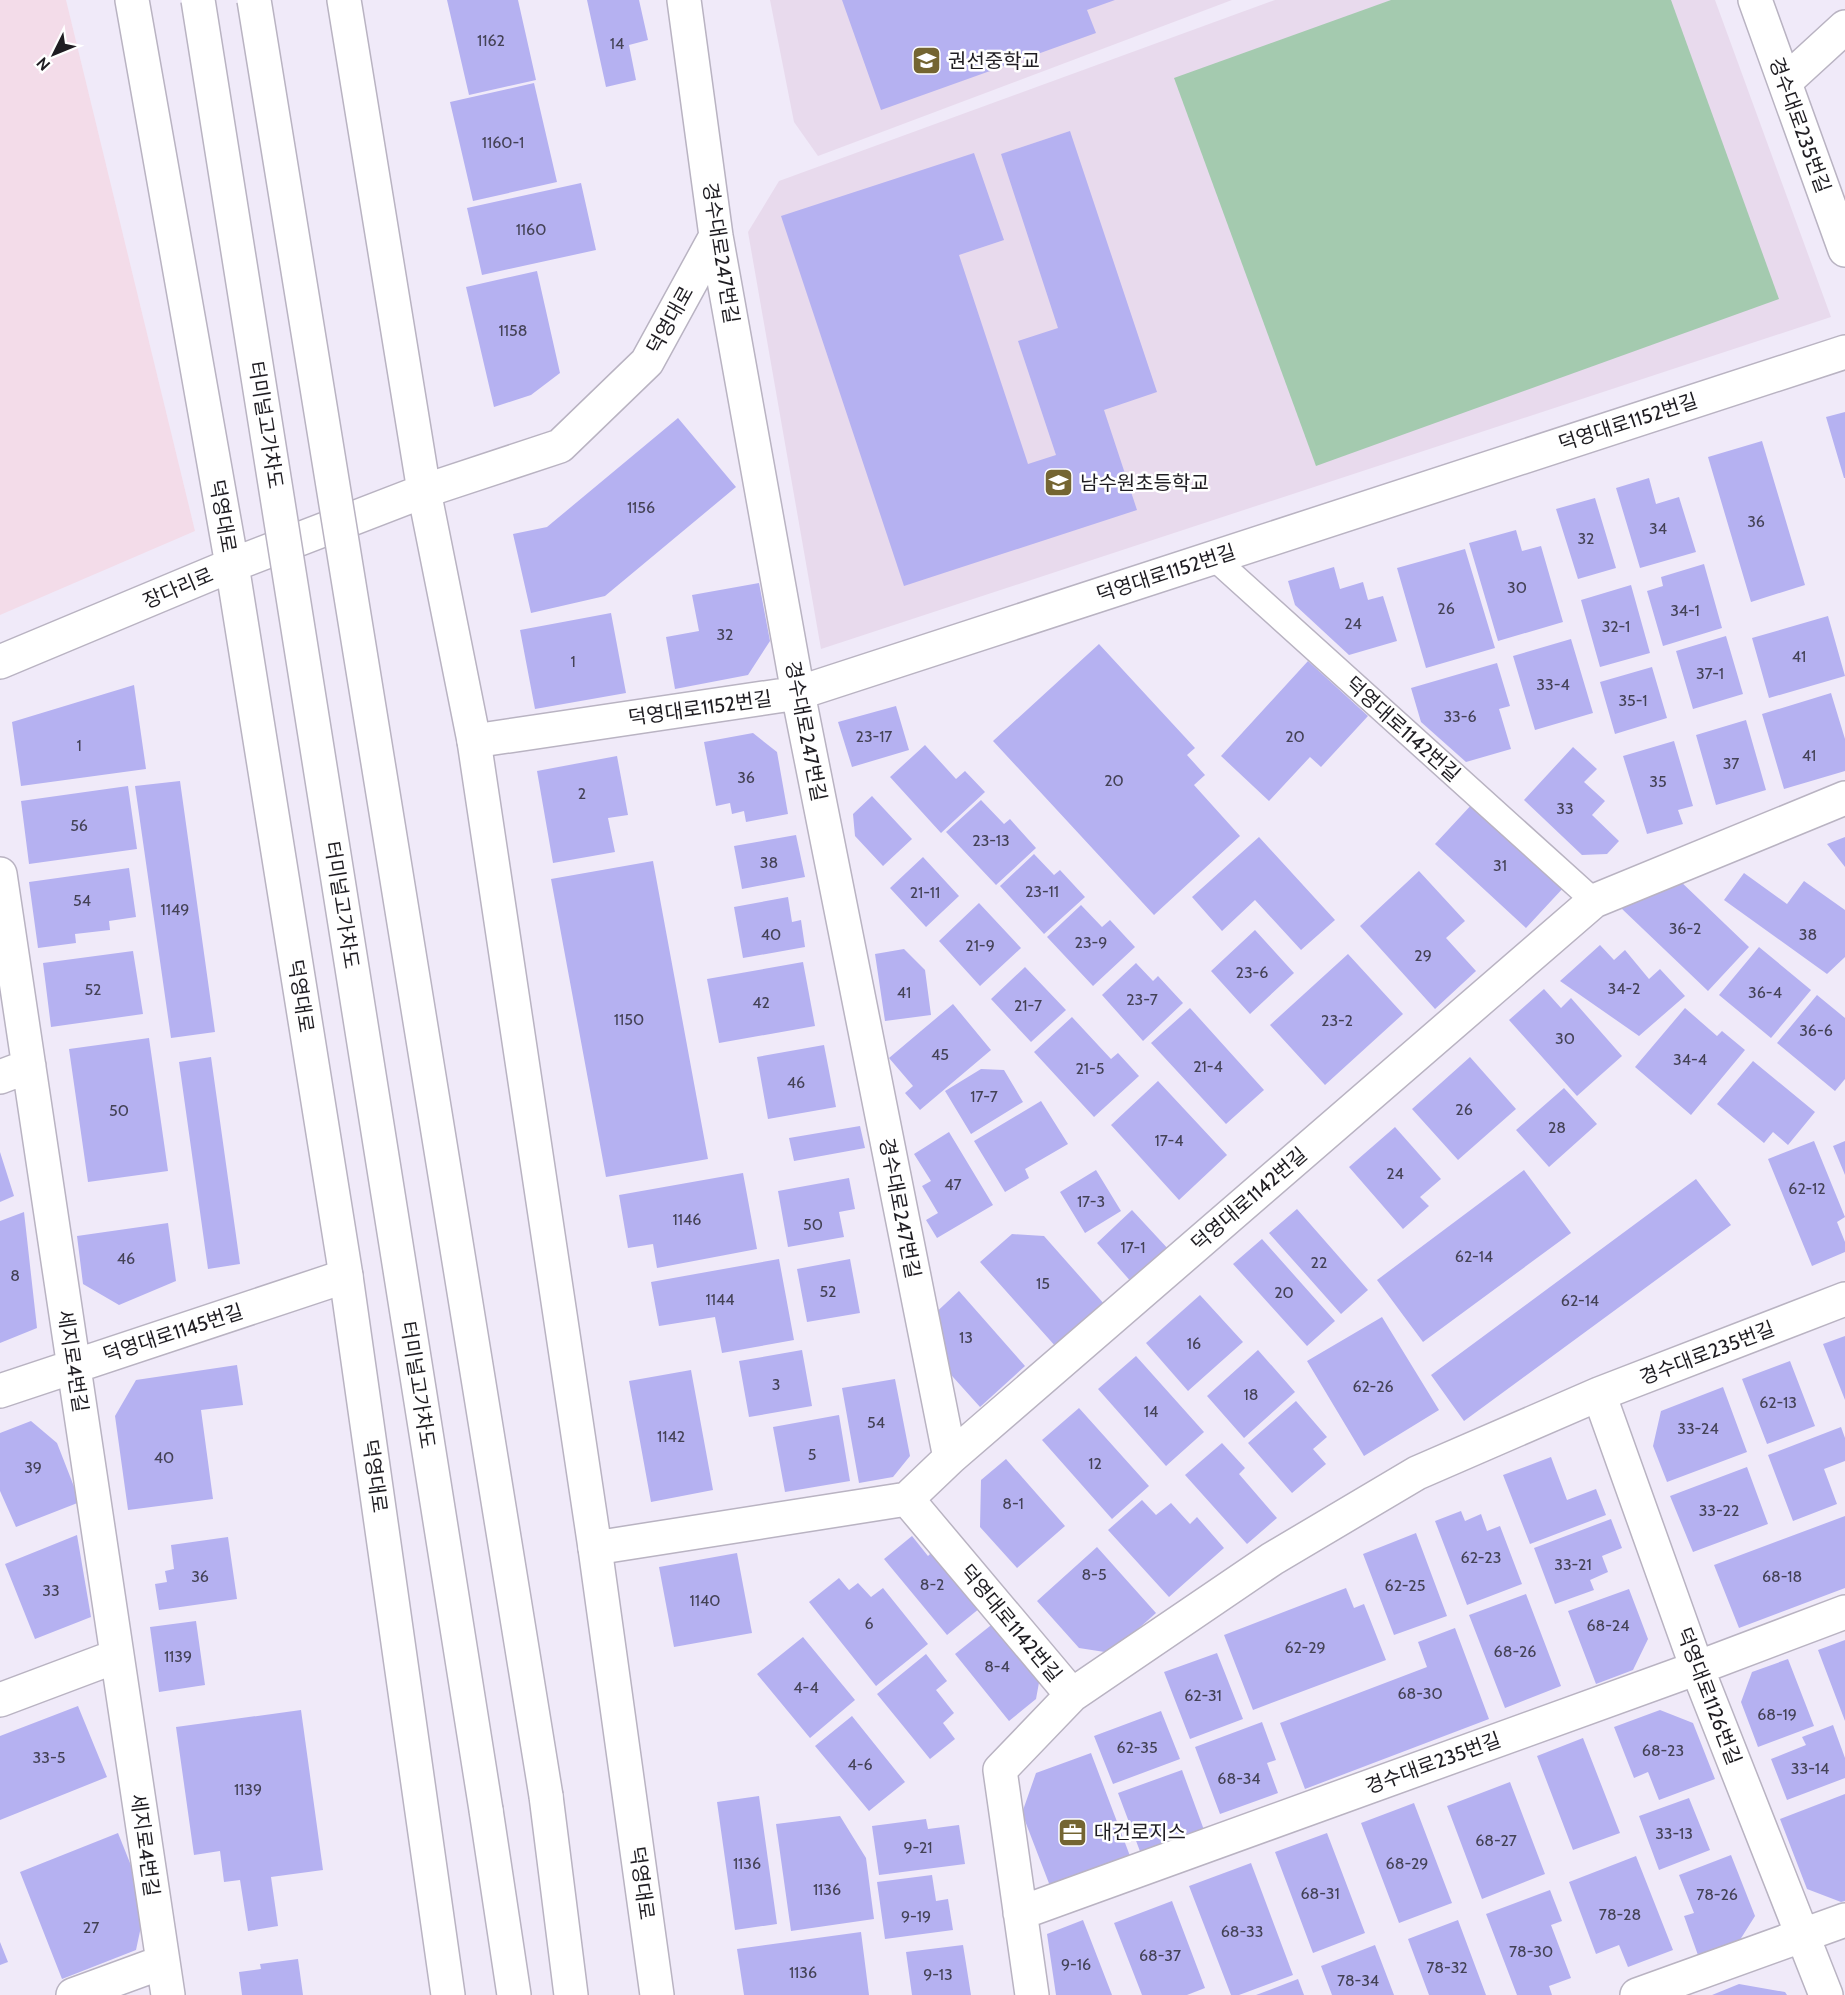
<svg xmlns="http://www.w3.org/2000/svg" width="1845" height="1995" font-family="Cabin,'Noto Sans KR',sans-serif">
<rect width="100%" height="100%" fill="#f0eaf9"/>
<path fill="#f3dce9" d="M0,0H66L195,531L0,615Z"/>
<path fill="#e8daed" d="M770,0H1232L818,156L794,122Z
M1275,0H1715L1831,317L821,649L748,232L779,181Z"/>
<path fill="#a4caaf" d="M1391,0H1671L1779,299L1316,466L1174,78Z"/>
<path fill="#b5b1f1" d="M447,0H518L536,80L469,95Z
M587,0H639L648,40L629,45L636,80L606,87Z
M842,0H1115L1087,10L1096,33L881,110Z
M534,83L557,182L473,201L450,102Z
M1070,131L1157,392L1104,410L1137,510L904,586L781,216L974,153L1004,240L959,255L1028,464L1056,455L1018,341L1058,328L1001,154Z
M581,183L596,250L482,275L467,208Z
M537,271L560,373L531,395L494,407L466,287Z
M1845,412V478H1844L1826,417Z
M678,418L736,487L605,596L531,613L513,534L547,527Z
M1762,441L1805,585L1751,602L1708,457Z
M1649,478L1656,504L1679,497L1696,552L1640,568L1616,488Z
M1595,498L1616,568L1578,579L1556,509Z
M1516,530L1522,551L1541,546L1563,622L1498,641L1469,543Z
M1465,549L1495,648L1426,668L1397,568Z
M1704,564L1722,628L1663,646L1647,591L1663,586L1661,577Z
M1334,567L1340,589L1363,582L1368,600L1383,596L1397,641L1349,655L1295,605L1288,581Z
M759,583L770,641L748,675L675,689L666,637L699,631L692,595Z
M1631,585L1650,653L1600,667L1581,600Z
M611,613L626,693L535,709L520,630Z
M1828,616L1845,676L1769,698L1752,638Z
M1726,636L1743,694L1693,709L1676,651Z
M1571,639L1593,713L1535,730L1513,656Z
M1099,644L1195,748L1187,755L1205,775L1194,785L1240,836L1154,915L993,741Z
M1308,661L1368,716L1321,767L1310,757L1269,801L1221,756Z
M1497,663L1510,706L1499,709L1511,749L1466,762L1421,722L1411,688Z
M1652,667L1667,718L1615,734L1600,682Z
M134,685L146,769L21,786L12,722Z
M1831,693L1845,739V771L1784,789L1762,714Z
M896,706L909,750L852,767L838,722Z
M1746,720L1766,790L1716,805L1696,735Z
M753,733L777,752L788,814L746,822L744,811L732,814L730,803L716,806L704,742Z
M1674,741L1693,806L1678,810L1683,824L1647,834L1623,756Z
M925,745L956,779L965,771L985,792L941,833L890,777Z
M1573,747L1597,769L1584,782L1605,801L1592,815L1619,841L1607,854L1582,855L1524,800Z
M617,756L628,815L608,818L615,852L553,863L537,771Z
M180,781L215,1032L171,1038L135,786Z
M128,786L137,849L29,864L21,801Z
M872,796L912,839L883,866L855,836L853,814Z
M981,800L1004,824L1010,819L1036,848L996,885L946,832Z
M1474,802L1565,886L1526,928L1435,844Z
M796,835L805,877L742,889L734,846Z
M1259,837L1335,920L1301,950L1255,900L1222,931L1192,897Z
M1845,837V867L1827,844Z
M1034,854L1054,875L1060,870L1085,897L1044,934L1000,886Z
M923,857L959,896L926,927L890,888Z
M653,861L708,1159L606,1177L551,879Z
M129,868L136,917L109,921L110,930L75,934L76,943L38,948L29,882Z
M1419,871L1465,921L1446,938L1476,971L1435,1009L1360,926Z
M1744,873L1787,904L1804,881L1845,910V957L1827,974L1724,900Z
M1677,878L1749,947L1708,991L1621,908Z
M788,897L792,922L801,920L805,947L743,958L734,907Z
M979,903L1021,948L980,986L939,941Z
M1081,905L1102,927L1110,920L1135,947L1093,986L1047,937Z
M1255,930L1294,973L1250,1014L1211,971Z
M1600,945L1614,960L1625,950L1649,979L1660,969L1685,996L1639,1036L1560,981Z
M1759,947L1811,990L1771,1038L1719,995Z
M904,949L925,970L931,1015L885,1021L875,954Z
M133,951L143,1014L51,1027L43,963Z
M1348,954L1403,1014L1325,1085L1270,1025Z
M803,962L815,1026L719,1043L707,979Z
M1136,963L1153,981L1158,976L1183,1003L1143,1041L1102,995Z
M1025,967L1066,1010L1031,1042L991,999Z
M1544,989L1561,1008L1571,998L1622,1056L1577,1096L1509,1020Z
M1817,995L1845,1018V1079L1835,1091L1777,1043Z
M953,1004L991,1050L920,1110L905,1093L913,1086L889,1058Z
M1190,1008L1264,1090L1226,1124L1151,1043Z
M1685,1008L1717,1036L1722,1031L1745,1050L1691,1115L1635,1067Z
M1072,1017L1111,1059L1118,1053L1139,1076L1094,1117L1034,1052Z
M149,1038L168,1171L88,1182L69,1049Z
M824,1045L836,1107L768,1119L757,1057Z
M211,1057L240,1264L208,1269L179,1062Z
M1470,1057L1516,1109L1458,1160L1412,1109Z
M1753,1061L1815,1112L1788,1145L1773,1132L1764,1143L1717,1104Z
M981,1069L1004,1070L1023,1102L971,1134L945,1091Z
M1158,1081L1227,1155L1179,1200L1111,1125Z
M1564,1088L1597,1124L1549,1167L1516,1130Z
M1041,1101L1068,1144L1025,1169L1029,1178L1005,1192L974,1141Z
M860,1126L865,1148L794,1161L789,1138Z
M1395,1127L1441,1179L1420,1197L1429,1206L1403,1229L1349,1167Z
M949,1132L993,1205L937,1238L926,1220L938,1213L922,1186L931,1181L914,1154Z
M1814,1141L1845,1217L1837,1222L1845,1242V1252L1812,1266L1768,1159Z
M1845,1141V1175L1833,1146Z
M0,1152L14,1196L0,1202Z
M1096,1170L1121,1211L1085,1233L1060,1192Z
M1524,1170L1571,1233L1423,1342L1377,1280Z
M743,1173L757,1249L657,1268L653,1244L628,1248L619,1195Z
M849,1178L855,1209L839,1212L844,1237L788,1247L778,1191Z
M1696,1179L1731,1225L1464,1421L1431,1375Z
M1297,1209L1368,1290L1341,1314L1269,1233Z
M1132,1210L1170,1251L1133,1284L1097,1243Z
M24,1212L37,1328L0,1343V1221Z
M168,1223L176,1281L119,1305L83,1284L77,1236Z
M1012,1234L1044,1236L1105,1305L1057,1348L980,1262Z
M1262,1239L1335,1321L1307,1346L1233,1264Z
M779,1259L794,1340L722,1353L715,1317L659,1326L651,1282Z
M850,1259L860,1313L807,1322L797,1269Z
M959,1291L1025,1366L980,1407L935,1357L930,1318Z
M1200,1295L1243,1342L1188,1391L1146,1343Z
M1382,1317L1439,1410L1364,1456L1307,1361Z
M1845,1336V1400L1823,1344Z
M802,1350L812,1406L749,1417L739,1361Z
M1258,1350L1295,1392L1244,1438L1207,1396Z
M1136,1356L1204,1432L1166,1466L1098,1389Z
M1790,1361L1815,1426L1767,1444L1742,1379Z
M237,1365L243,1405L201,1410L213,1499L128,1510L115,1416L136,1380Z
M691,1370L713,1490L651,1502L629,1381Z
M895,1379L910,1456L893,1477L859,1483L842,1388Z
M1723,1387L1747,1452L1667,1482L1653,1446L1661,1411Z
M1296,1401L1327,1437L1313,1449L1326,1464L1292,1493L1248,1443Z
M1079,1408L1149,1486L1112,1519L1042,1440Z
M839,1415L850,1481L785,1492L773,1427Z
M31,1421L57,1443L80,1502L16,1527L0,1491V1433Z
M1841,1427L1845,1438V1461L1824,1469L1837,1504L1793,1521L1768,1455Z
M1222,1443L1245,1468L1239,1474L1277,1518L1247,1544L1185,1475Z
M1551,1457L1567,1500L1596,1489L1606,1515L1530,1544L1503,1475Z
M1006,1459L1065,1526L1017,1568L980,1527L981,1480Z
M1747,1467L1768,1524L1693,1552L1670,1496Z
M1142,1500L1156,1515L1171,1503L1190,1524L1197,1517L1224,1548L1169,1597L1108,1530Z
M1461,1511L1465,1521L1481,1514L1487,1531L1500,1526L1522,1584L1467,1605L1435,1521Z
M1845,1516V1588L1739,1628L1714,1565Z
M1611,1519L1622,1548L1602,1556L1608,1572L1590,1580L1594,1590L1555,1604L1534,1548Z
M1416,1533L1447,1616L1394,1635L1363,1554Z
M77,1535L91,1617L35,1639L5,1564Z
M912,1536L928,1556L933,1551L980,1608L947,1635L884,1559Z
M228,1537L237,1599L159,1610L155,1584L167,1582L165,1571L174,1569L171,1545Z
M1097,1547L1156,1613L1111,1653L1079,1648L1037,1601Z
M737,1553L752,1633L674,1647L659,1567Z
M839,1578L849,1590L858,1583L871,1597L883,1588L928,1644L876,1686L809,1602Z
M1346,1588L1354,1608L1364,1604L1386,1660L1253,1710L1224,1635Z
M1629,1589L1648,1639L1633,1670L1596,1684L1568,1611Z
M1526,1594L1561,1686L1505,1708L1469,1615Z
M196,1621L205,1685L159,1692L150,1627Z
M995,1622L1040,1677L1036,1699L1009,1721L955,1654Z
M1455,1628L1489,1719L1305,1789L1280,1723L1427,1667L1418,1642Z
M803,1637L855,1700L810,1738L757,1674Z
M1845,1640V1721L1818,1650Z
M1217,1653L1243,1719L1190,1739L1164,1672Z
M926,1654L947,1681L936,1690L954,1713L943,1723L955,1739L930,1759L877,1694Z
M1788,1659L1814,1726L1758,1747L1741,1702L1752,1672Z
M78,1706L107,1777L0,1820V1736Z
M301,1710L323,1870L271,1877L278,1926L248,1931L240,1880L224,1882L220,1851L194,1855L176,1727Z
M1660,1710L1693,1723L1715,1779L1659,1800L1648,1772L1634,1778L1614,1727Z
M1161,1711L1180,1759L1113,1784L1094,1736Z
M852,1716L905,1782L869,1811L815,1746Z
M1262,1722L1276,1760L1267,1763L1278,1793L1220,1814L1195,1747Z
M1833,1725L1845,1758V1778L1787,1800L1771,1759L1806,1745L1802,1737Z
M1583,1738L1620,1833L1573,1850L1537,1756Z
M1091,1753L1130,1856L1050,1886L1022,1813L1036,1773Z
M1182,1770L1204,1830L1141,1854L1118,1793Z
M1510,1782L1545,1874L1482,1899L1447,1806Z
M1845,1794V1901L1841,1902L1807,1889L1780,1819Z
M759,1796L777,1924L735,1930L717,1802Z
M1689,1798L1710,1850L1659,1870L1639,1816Z
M1414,1803L1452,1903L1399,1923L1361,1823Z
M840,1816L866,1858L874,1919L791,1931L776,1824Z
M926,1819L928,1829L959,1825L965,1864L879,1875L872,1826Z
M118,1833L146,1903L136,1950L62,1979L20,1872Z
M1327,1833L1365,1933L1313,1953L1275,1852Z
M1731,1855L1755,1916L1738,1943L1699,1958L1684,1916L1694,1913L1679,1875Z
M1636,1856L1673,1950L1628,1967L1619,1945L1596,1954L1569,1882Z
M1251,1863L1293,1975L1239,1995H1231L1189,1886Z
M932,1875L936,1901L948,1899L953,1930L885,1939L877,1882Z
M1550,1890L1562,1921L1551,1925L1571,1978L1549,1986L1552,1995H1517L1486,1914Z
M1172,1901L1205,1988L1187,1995H1142L1114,1923Z
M1083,1920L1112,1995H1056L1047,1934Z
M1458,1920L1486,1995H1429L1408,1939Z
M861,1932L869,1995H744L737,1949Z
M0,1942L8,1962L0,1965Z
M963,1945L971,1995H912L906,1952Z
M1375,1945L1394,1995H1332L1321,1966Z
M298,1959L303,1995H242L239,1972L261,1969L260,1964Z
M1298,1979L1304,1995H1256Z
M1739,1984L1785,1992L1787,1995H1712Z"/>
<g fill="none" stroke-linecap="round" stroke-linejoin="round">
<defs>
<path id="lane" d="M1213,557L1594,901"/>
<path id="street" d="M684,0L716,236L798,693L950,1458
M1755,0L1845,250
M1785,82L1845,27
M424,491L560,446L647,362L716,236
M474,741L798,693L1845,352
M0,874L168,1995
M0,1077L29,1066
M0,1391L346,1276
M1599,1394L1697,1668L1826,1995
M907,1499L1072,1695L1000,1770L1032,1995
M595,1548L907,1499L950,1458L1594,901L1845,798
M1072,1695L1272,1559L1417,1473L1599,1394L1845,1299
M0,1700L117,1656
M1020,1913L1697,1668L1845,1612
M73,1995L163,1962
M1637,1995L1845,1920"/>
<path id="secondary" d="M132,0L232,565L346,1276L448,1995
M344,0L424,491L474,741L595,1548L657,1995
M0,662L232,565L424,491
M546,1796L571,1995
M486,1810L514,1995"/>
</defs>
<use href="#lane" stroke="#b9b3c2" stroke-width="27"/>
<use href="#street" stroke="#b9b3c2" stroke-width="36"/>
<use href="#secondary" stroke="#b9b3c2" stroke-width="36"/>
<use href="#lane" stroke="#fff" stroke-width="24"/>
<use href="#street" stroke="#fff" stroke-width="33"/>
<use href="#secondary" stroke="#fff" stroke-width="33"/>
<defs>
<path id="secondary-bridge" d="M198,0L486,1810
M254,0L546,1796"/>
</defs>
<use href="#secondary-bridge" stroke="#b9b3c2" stroke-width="36" stroke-linecap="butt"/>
<use href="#secondary-bridge" stroke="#fff" stroke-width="33"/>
</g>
<defs>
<symbol id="school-square" viewBox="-11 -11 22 22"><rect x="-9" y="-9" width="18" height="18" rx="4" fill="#746532" stroke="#fff"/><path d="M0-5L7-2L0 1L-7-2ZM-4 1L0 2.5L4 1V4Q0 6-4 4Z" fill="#fff"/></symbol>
<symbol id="office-square" viewBox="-11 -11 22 22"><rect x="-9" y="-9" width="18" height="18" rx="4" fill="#746532" stroke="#fff"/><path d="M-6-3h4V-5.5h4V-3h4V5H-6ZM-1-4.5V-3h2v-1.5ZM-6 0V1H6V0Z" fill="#fff"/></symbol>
</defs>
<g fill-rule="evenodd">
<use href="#school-square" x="910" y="44" width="33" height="33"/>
<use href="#school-square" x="1042" y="466" width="33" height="33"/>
<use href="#office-square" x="1056" y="1816" width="33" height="33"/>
</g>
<g text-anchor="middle" stroke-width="5" stroke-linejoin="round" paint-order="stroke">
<g font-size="16" fill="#444256">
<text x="491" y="46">1162</text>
<text x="617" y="49">14</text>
<text x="503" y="148">1160-1</text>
<text x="531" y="235">1160</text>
<text x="513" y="336">1158</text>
<text x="641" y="513">1156</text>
<text x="1756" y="527">36</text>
<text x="1658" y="534">34</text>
<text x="1586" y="544">32</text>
<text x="1517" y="593">30</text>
<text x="1446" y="614">26</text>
<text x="1685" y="616">34-1</text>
<text x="1353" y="629">24</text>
<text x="1616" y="632">32-1</text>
<text x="725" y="640">32</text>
<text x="1799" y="662">41</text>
<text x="573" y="667">1</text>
<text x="1710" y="679">37-1</text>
<text x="1553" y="690">33-4</text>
<text x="1633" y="706">35-1</text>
<text x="1460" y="722">33-6</text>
<text x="874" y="742">23-17</text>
<text x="1295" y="742">20</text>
<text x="79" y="751">1</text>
<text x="1809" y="761">41</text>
<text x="1731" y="769">37</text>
<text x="746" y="783">36</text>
<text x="1114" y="786">20</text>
<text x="1658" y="787">35</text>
<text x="582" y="799">2</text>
<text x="1565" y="814">33</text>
<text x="79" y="831">56</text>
<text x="991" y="846">23-13</text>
<text x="769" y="868">38</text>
<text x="1500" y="871">31</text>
<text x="1042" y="897">23-11</text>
<text x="925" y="898">21-11</text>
<text x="82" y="906">54</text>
<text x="175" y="915">1149</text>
<text x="1685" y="934">36-2</text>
<text x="771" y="940">40</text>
<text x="1808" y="940">38</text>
<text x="1091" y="948">23-9</text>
<text x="980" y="951">21-9</text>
<text x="1423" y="961">29</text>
<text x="1252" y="978">23-6</text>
<text x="1624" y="994">34-2</text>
<text x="93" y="995">52</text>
<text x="904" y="998">41</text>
<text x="1765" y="998">36-4</text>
<text x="1142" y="1005">23-7</text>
<text x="761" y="1008">42</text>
<text x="1028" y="1011">21-7</text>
<text x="629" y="1025">1150</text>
<text x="1337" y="1026">23-2</text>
<text x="1816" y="1036">36-6</text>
<text x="1565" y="1044">30</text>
<text x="940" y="1060">45</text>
<text x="1690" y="1065">34-4</text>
<text x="1208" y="1072">21-4</text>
<text x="1090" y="1074">21-5</text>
<text x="796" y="1088">46</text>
<text x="984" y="1102">17-7</text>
<text x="1464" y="1115">26</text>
<text x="119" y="1116">50</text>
<text x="1557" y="1133">28</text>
<text x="1169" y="1146">17-4</text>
<text x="1395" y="1179">24</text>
<text x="953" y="1190">47</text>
<text x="1807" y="1194">62-12</text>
<text x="1091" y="1207">17-3</text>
<text x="687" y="1225">1146</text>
<text x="813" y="1230">50</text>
<text x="1133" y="1253">17-1</text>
<text x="1474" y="1262">62-14</text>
<text x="126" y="1264">46</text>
<text x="1319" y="1268">22</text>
<text x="15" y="1281">8</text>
<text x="1043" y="1289">15</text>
<text x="828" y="1297">52</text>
<text x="1284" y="1298">20</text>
<text x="720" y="1305">1144</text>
<text x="1580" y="1306">62-14</text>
<text x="966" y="1343">13</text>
<text x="1194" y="1349">16</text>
<text x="776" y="1390">3</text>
<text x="1373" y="1392">62-26</text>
<text x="1251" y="1400">18</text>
<text x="1778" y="1408">62-13</text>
<text x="1151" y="1417">14</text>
<text x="876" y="1428">54</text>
<text x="1698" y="1434">33-24</text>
<text x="671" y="1442">1142</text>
<text x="812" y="1460">5</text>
<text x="164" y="1463">40</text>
<text x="1095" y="1469">12</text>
<text x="33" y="1473">39</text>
<text x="1013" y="1509">8-1</text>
<text x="1719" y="1516">33-22</text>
<text x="1481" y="1563">62-23</text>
<text x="1573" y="1570">33-21</text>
<text x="1094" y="1580">8-5</text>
<text x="200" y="1582">36</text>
<text x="1782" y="1582">68-18</text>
<text x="932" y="1590">8-2</text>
<text x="1405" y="1591">62-25</text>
<text x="51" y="1596">33</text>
<text x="705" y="1606">1140</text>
<text x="869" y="1629">6</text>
<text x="1608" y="1631">68-24</text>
<text x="1305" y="1653">62-29</text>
<text x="1515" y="1657">68-26</text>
<text x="178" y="1662">1139</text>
<text x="997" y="1672">8-4</text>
<text x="806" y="1693">4-4</text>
<text x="1420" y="1699">68-30</text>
<text x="1203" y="1701">62-31</text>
<text x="1777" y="1720">68-19</text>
<text x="1137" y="1753">62-35</text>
<text x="1663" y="1756">68-23</text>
<text x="49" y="1763">33-5</text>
<text x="860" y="1770">4-6</text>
<text x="1810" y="1774">33-14</text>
<text x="1239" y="1784">68-34</text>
<text x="248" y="1795">1139</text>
<text x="1674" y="1839">33-13</text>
<text x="1496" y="1846">68-27</text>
<text x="918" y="1853">9-21</text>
<text x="747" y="1869">1136</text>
<text x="1407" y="1869">68-29</text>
<text x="827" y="1895">1136</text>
<text x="1320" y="1899">68-31</text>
<text x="1717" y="1900">78-26</text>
<text x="1620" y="1920">78-28</text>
<text x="916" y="1922">9-19</text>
<text x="91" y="1933">27</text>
<text x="1242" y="1937">68-33</text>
<text x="1531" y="1957">78-30</text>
<text x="1160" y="1961">68-37</text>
<text x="1076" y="1970">9-16</text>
<text x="1447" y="1973">78-32</text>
<text x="803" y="1978">1136</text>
<text x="938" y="1980">9-13</text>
<text x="1358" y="1986">78-34</text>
</g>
<g font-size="20" fill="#1f1d22" stroke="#fff" text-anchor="start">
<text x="948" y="68">권선중학교</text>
<text x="1080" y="490">남수원초등학교</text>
<text x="1094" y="1839">대건로지스</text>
</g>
<g font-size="20" fill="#1f1d22" stroke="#fff">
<text transform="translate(1800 125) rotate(70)" y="7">경수대로235번길</text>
<text transform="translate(721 253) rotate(81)" y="7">경수대로247번길</text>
<text transform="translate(670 320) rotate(-61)" y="7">덕영대로</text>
<text transform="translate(1628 422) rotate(-18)" y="7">덕영대로1152번길</text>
<text transform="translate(266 425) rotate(81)" y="7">터미널고가차도</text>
<text transform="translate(223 516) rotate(80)" y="7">덕영대로</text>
<text transform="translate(1166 573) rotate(-18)" y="7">덕영대로1152번길</text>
<text transform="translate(178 588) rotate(-23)" y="7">장다리로</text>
<text transform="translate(700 708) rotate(-8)" y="7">덕영대로1152번길</text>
<text transform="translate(1403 729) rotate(42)" y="7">덕영대로1142번길</text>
<text transform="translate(806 731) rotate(79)" y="7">경수대로247번길</text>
<text transform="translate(342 905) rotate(81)" y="7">터미널고가차도</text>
<text transform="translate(301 996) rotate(81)" y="7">덕영대로</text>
<text transform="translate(1249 1199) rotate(-41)" y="7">덕영대로1142번길</text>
<text transform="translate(900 1208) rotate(79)" y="7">경수대로247번길</text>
<text transform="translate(173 1333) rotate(-18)" y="7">덕영대로1145번길</text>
<text transform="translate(1707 1353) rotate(-21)" y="7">경수대로235번길</text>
<text transform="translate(73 1361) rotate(81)" y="7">세지로4번길</text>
<text transform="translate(418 1385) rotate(81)" y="7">터미널고가차도</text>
<text transform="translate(375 1476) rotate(82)" y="7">덕영대로</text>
<text transform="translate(1011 1623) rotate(50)" y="7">덕영대로1142번길</text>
<text transform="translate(1709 1696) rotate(69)" y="7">덕영대로1126번길</text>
<text transform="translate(1433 1763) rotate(-20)" y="7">경수대로235번길</text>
<text transform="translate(145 1845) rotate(82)" y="7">세지로4번길</text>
<text transform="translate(642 1883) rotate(82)" y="7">덕영대로</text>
</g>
</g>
<g transform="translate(54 54) rotate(227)" stroke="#ffffff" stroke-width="4.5" paint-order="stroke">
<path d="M0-4.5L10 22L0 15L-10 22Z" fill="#1f1d22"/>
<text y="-9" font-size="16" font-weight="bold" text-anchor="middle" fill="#1f1d22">N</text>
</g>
</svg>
